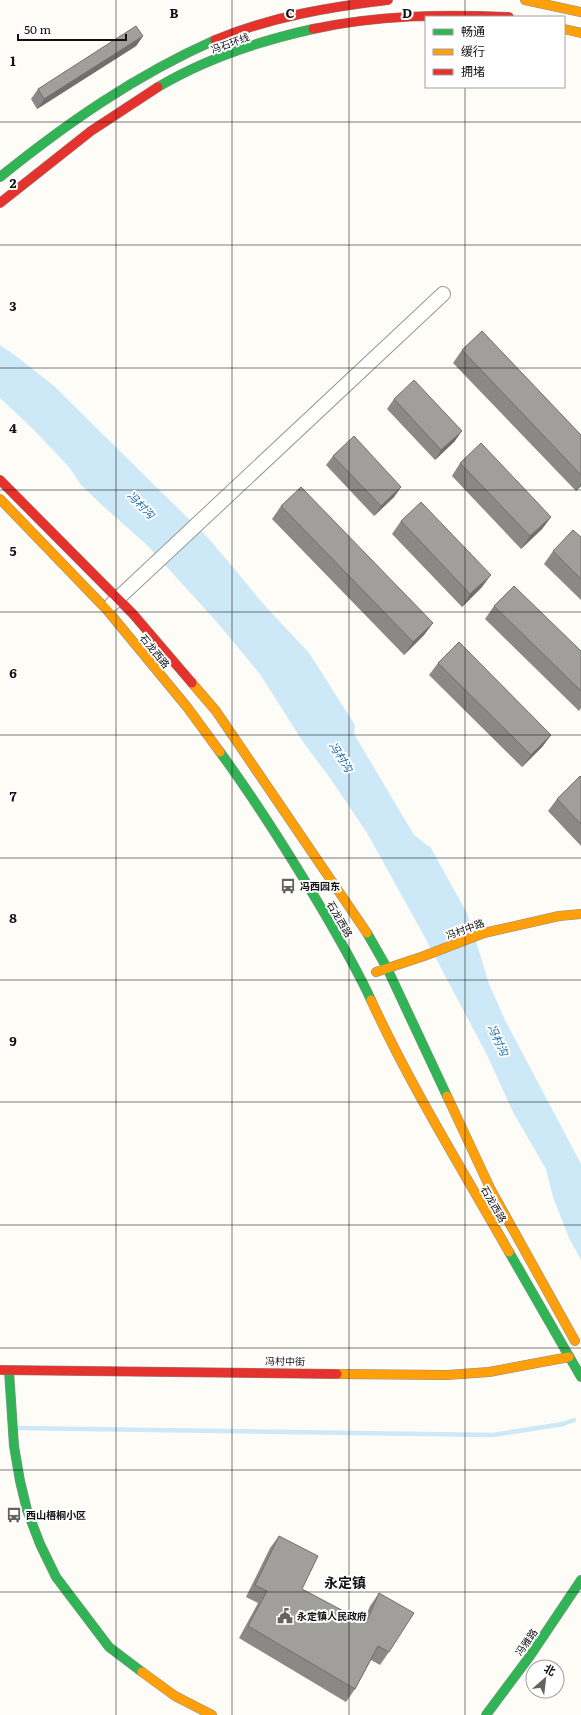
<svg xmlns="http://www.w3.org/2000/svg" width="581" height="1715" font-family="Literata,'Noto Sans SC',serif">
<rect width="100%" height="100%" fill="#fdfcf7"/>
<path fill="#cde8f7" d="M0,345L16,356L54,386L210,540L266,607L309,653L355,725L354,734L414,835L431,848L468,915L489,984L505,1020L581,1164V1260L569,1238L553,1197L546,1169L513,1112L487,1055L423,934L367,833L330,778L303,742L260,674L215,620L146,544L104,507L81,485L69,467L34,430L0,398Z"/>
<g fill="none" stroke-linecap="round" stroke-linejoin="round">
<path stroke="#cde8f7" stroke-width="4.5" d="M18,1428L493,1435L563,1424L574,1420"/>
<defs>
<path id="street" d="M112,604L443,294"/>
<path id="fast" d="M158,87C205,59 259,41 313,29
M0,177C67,123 136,75 215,40
M220,752C258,804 293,860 326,916C342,944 358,971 371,1000
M367,933L387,968L447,1096
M509,1252L581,1377
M9,1371L14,1446L20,1481L27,1510L40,1544L56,1577L109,1647L142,1672
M486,1715L530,1656L581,1580"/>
<path id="slow" d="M525,0L581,12
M564,29L581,33
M0,499L107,610L187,707L220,752
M192,683L216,711L367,933
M376,972L424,956L484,933L559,916L581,914
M371,1000C411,1087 462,1169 509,1252
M447,1096L491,1190L575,1341
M337,1374L447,1375L489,1372L569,1357
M142,1672L175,1696L212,1715"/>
<path id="jam" d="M313,29C378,15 443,14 509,17
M215,40C270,17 329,7 388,0
M0,203L91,131L158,87
M0,480L133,614L192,683
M0,1370L337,1374"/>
</defs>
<use href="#street" stroke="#979795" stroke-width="16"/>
<use href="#fast" stroke="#8e8d8b" stroke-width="10"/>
<use href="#slow" stroke="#8e8d8b" stroke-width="10"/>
<use href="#jam" stroke="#8e8d8b" stroke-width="10"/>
<use href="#street" stroke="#fffffe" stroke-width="14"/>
<use href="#fast" stroke="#30b455" stroke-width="9"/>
<use href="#slow" stroke="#ff9f0a" stroke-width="9"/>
<use href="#jam" stroke="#e5322d" stroke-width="9"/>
</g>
<path fill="#8a8986" d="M143,36L136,46L37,109L31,99L38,89Z
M462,350L581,435V486L576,491L453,363Z
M394,399L455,441L435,460L387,409Z
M333,456L401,487L394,497L374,516L326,465Z
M460,463L551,517L542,529L521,549L452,476Z
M281,506L433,623L424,635L404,655L272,519Z
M401,521L482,587L462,607L392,534Z
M581,537V600L544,564L553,551Z
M494,606L581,651V708L579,711L485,619Z
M438,663L551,735L542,747L522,767L429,675Z
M581,777V846L548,811L557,799Z
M279,1536L302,1589L363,1622L370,1606L379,1593L389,1652L380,1665L371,1660L355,1689L346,1702L239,1638L258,1603L246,1597L270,1548Z"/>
<path fill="#716f6d" d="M143,36L136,46L37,109L44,99Z
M462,431L455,441L435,460L441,450Z
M581,484V486L576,491Z
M401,487L394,497L374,516L381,506Z
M551,517L542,529L521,549L530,536Z
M491,575L482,587L462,607L470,594Z
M433,623L424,635L404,655L413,642Z
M551,735L542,747L522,767L531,755Z"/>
<path fill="#a19f9c" stroke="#716f6d" d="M136,26L143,36L44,99L38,89Z
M482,331L581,435V475L462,350Z
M414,380L462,431L441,450L394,399Z
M354,436L401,487L381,506L333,456Z
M481,443L551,517L530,536L460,463Z
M301,487L433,623L413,642L281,506Z
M421,502L491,575L470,594L401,521Z
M573,530L581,537V579L553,551Z
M514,586L581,651V691L494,606Z
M459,642L551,735L531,755L438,663Z
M580,776L581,777V824L557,799Z
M279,1536L318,1556L302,1589L366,1623L379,1593L414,1613L389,1652L378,1646L355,1689L248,1626L267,1591L255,1585Z"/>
<path fill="none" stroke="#111" stroke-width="1" stroke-opacity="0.55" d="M116,0V1715M232,0V1715M349,0V1715M465,0V17M465,87V1715M0,122H581M0,245H581M0,368H581M0,490H581M0,612H581M0,735H581M0,858H581M0,980H581M0,1102H581M0,1225H581M0,1348H581M0,1470H581M0,1592H581"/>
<defs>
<symbol id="bus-bare" viewBox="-9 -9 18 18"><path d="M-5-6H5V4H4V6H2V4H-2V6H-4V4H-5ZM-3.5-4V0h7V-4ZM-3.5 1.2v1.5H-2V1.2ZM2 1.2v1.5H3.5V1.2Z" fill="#646362" stroke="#fff" stroke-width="2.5" paint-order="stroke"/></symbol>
<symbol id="civic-bare" viewBox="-9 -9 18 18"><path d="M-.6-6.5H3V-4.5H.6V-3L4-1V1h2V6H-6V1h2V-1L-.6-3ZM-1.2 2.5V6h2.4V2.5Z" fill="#646362" stroke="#fff" stroke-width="2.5" paint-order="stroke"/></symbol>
</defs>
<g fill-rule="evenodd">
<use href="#bus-bare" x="277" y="875" width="22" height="22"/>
<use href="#bus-bare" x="3" y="1504" width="22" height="22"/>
<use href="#civic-bare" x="274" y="1605" width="22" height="22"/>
</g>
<g text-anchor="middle" stroke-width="4" stroke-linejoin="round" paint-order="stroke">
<g font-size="10" fill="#111" stroke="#fff">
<text transform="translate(230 43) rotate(-20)" y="4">冯石环线</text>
<text transform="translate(155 651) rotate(51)" y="4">石龙西路</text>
<text transform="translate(340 919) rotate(60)" y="4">石龙西路</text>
<text transform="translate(465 929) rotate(-20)" y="4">冯村中路</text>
<text transform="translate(494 1204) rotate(60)" y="4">石龙西路</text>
<text transform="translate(285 1361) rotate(1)" y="4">冯村中街</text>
<text transform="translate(526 1642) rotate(-55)" y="4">冯雅路</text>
</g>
<g font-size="10" font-weight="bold" fill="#111" stroke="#fff" text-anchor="start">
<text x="300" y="890">冯西园东</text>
<text x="26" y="1519">西山梧桐小区</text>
<text x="297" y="1620">永定镇人民政府</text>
</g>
<g font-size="11" font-style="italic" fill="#1768a6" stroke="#fff">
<text transform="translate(141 505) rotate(45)" y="4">冯村沟</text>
<text transform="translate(341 757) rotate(58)" y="4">冯村沟</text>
<text transform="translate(498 1040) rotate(65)" y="4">冯村沟</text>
</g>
<g font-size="14" font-weight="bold" fill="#111" stroke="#fff">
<text x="345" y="1588">永定镇</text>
</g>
</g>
<g font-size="13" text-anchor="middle" font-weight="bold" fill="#111" stroke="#fff" stroke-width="4" stroke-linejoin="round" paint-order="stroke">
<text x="174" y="18">B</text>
<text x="290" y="18">C</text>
<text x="407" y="18">D</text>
<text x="13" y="66">1</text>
<text x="13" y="188">2</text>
<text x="13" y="311">3</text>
<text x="13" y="433">4</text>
<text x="13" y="556">5</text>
<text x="13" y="678">6</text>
<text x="13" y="801">7</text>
<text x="13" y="923">8</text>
<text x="13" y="1046">9</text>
</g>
<rect x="425" y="16" width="140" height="72" fill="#ffffff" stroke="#a0a0a0"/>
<rect x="433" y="29" width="20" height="6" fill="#30b455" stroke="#a0a0a0"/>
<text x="461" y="36" font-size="12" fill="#111111">畅通</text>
<rect x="433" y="49" width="20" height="6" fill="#ff9f0a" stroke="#a0a0a0"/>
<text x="461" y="56" font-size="12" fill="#111111">缓行</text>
<rect x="433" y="69" width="20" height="6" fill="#e5322d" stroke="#a0a0a0"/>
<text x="461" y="76" font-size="12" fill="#111111">拥堵</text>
<g transform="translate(545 1679) rotate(28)"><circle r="19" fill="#ffffff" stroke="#a0a0a0"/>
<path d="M0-3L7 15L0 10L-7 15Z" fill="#646362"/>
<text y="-6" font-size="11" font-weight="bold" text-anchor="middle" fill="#111111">北</text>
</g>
<path d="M18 34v6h108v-6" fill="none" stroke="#111111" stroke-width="2"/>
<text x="24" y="34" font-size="12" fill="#111111" stroke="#ffffff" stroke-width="3" paint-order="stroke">50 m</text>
</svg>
